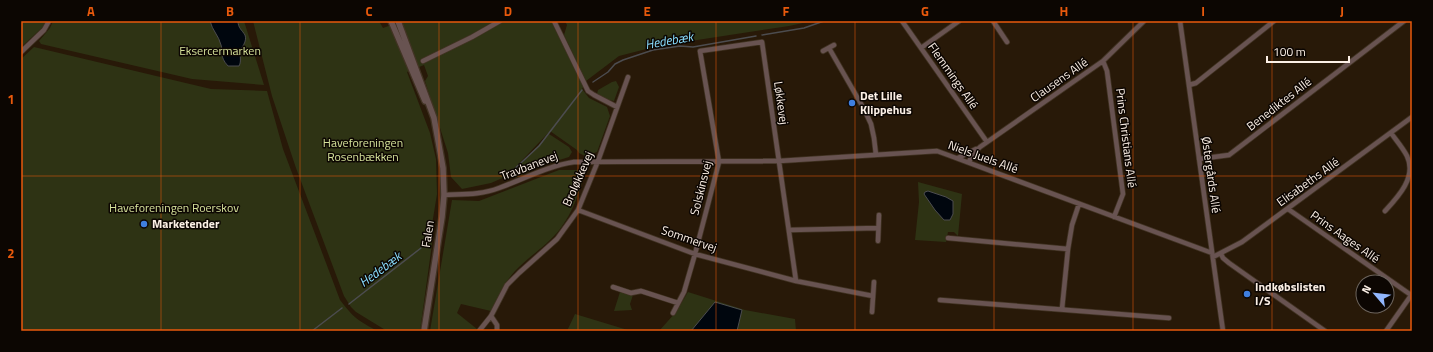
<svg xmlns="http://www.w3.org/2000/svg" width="1433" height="352" font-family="'Titillium Web',sans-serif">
<rect width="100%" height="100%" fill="#281908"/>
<path fill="#2e3314" d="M21,21H46L42,28L21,47Z
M53,21H244L264,85L192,79L41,44L39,41L50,28Z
M253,21H379L383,28L402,21H557L586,83L582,89L589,98L607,107L610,116L597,152L585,156L579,153L577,150L550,131L507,176L491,183L462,189L451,177L448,153L425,81L428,76L424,65L407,72L430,133L436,159L437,194L430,237L432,244L420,331H387L356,312L351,307L344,296L296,168L272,96Z
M565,21H812L789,26L658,46L619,56L586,81L564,35L567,25Z
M34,47L211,89L267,91L283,149L340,300C353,317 358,321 378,331H22L21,323V59Z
M616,81L619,87L614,101L609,100L597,94L598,90L612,82Z
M549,134L569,147L572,152L569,157L540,166L516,178L512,173Z
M559,170H583L585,173C579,193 573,212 560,229C547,246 529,256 515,271C504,283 498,297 491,311L461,304L457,313L477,329L476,331H430L452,200L479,201Z
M918,182L962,194L958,236L954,232H948L946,242L915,240L919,202Z
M620,292L633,295L630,304L632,310L614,311Z
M688,292L745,310L795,319L796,331H659L676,312Z
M575,314L631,331H567Z"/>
<path fill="#00060e" stroke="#4c4c4f" d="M210,21H238C238,28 242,30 245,35C247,41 243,45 241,50C239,55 242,61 239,66H228C219,56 224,54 221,45C219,36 212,30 210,21Z
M928,191L946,197L953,201V214L950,220H944L935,210L924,194L925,192Z
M715,302L742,310L737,331H691Z"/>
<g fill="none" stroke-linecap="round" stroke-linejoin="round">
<path stroke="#4c4c4f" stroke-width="1.5" d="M762,35L804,28L824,21
M593,82L608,72L615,64L623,60L653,50L680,46L693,47L756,36
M507,176L539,146L582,90
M349,304L421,248
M312,331L342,308"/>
<defs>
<path id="minor" d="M554,21L588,91L594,95L617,107
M902,21L987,142
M993,21L1007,42
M1180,21L1223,331
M829,48L864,109L871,124L874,138L876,155
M921,48L959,21
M823,51L834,45
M21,52L44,30L49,21
M423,61L472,37L500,21
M1103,61L1107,71L1123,194L1114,217
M1189,85L1196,83L1274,21
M958,158L976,149
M1199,159L1229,155L1404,21
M969,162L972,155L980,147L1103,61L1144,21
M444,195C462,194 481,195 499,188C524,179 547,166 574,162L779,161L937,151L948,155L1212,253
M1288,209L1411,295
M578,210L695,254L796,281
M1385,211C1398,197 1417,177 1407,156C1403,148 1396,140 1391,133
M789,230L878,228
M948,238L1068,249
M878,241L879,215
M1221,254L1223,258L1229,263L1325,331
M1213,257L1242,242L1412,117
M613,287L631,293L641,291L678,303
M940,300L1169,318
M1062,309L1068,249L1072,225L1079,204
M872,312L874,282
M673,313L684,292L695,254L719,162L700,51L762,42L796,281L873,296
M491,316L497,325V331
M479,331L491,316L507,285L519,273L557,239L578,210L598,161L628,77
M1386,331L1412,294"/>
<path id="tertiary" d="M391,21L425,101
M398,21L434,118L443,168L444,195L442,217L424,331"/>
</defs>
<use href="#minor" stroke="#413323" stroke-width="6"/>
<use href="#tertiary" stroke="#413323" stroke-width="8"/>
<use href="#minor" stroke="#685351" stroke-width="4.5"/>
<use href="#tertiary" stroke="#685351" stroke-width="5.5"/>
</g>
<path fill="none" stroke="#e8590c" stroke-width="1" stroke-opacity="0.55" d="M161,21V331M300,21V331M439,21V331M578,21V331M716,21V331M855,21V331M994,21V331M1133,21V331M1272,21V331M21,176H1412"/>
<g fill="#3f7fe0" stroke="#0c0602" stroke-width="1.5">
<circle cx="852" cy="103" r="4"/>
<circle cx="144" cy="224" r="4"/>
<circle cx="1247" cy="294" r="4"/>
</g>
<g text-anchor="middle" stroke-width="3" stroke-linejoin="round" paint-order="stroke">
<g font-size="12" fill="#d5e19a" stroke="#0c0602">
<text x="220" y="55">Eksercermarken</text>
<text x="363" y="147">Haveforeningen<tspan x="363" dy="14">Rosenbækken</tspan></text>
<text x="174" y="212">Haveforeningen Roerskov</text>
</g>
<g font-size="12" fill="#fcf0e6" stroke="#0c0602">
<text transform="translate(953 76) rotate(55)" y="4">Flemmings Allé</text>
<text transform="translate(1059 80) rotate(-35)" y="4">Clausens Allé</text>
<text transform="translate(781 103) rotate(82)" y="4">Løkkevej</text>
<text transform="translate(1279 104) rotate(-38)" y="4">Benediktes Allé</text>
<text transform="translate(1126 138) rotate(83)" y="4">Prins Christians Allé</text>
<text transform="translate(983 157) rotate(20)" y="4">Niels Juels Allé</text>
<text transform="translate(529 166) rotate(-21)" y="4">Travbanevej</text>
<text transform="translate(1211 175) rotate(82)" y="4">Østergårds Allé</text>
<text transform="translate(578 179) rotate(-66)" y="4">Broløkkevej</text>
<text transform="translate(1308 182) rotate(-36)" y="4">Elisabeths Allé</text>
<text transform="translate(701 188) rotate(-76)" y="4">Solskinsvej</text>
<text transform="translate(428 234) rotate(-81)" y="4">Falen</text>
<text transform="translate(1345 237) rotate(35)" y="4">Prins Aages Allé</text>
<text transform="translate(689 239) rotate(19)" y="4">Sommervej</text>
</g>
<g font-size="12" font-weight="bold" fill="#fcf0e6" stroke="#0c0602" text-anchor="start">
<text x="860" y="100">Det Lille<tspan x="860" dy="14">Klippehus</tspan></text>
<text x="152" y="228">Marketender</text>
<text x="1255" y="291">Indkøbslisten<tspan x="1255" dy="14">I/S</tspan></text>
</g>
<g font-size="13" font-style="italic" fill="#89ddfd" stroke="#0c0602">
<text transform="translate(669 40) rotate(-10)" y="5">Hedebæk</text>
<text transform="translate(380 269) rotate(-37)" y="5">Hedebæk</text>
</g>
</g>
<rect width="1433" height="352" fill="none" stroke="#0c0602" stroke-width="44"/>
<g transform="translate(1375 294) rotate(298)"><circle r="19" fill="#0c0602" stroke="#6c645d"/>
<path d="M0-3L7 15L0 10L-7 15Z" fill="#92b7fd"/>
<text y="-6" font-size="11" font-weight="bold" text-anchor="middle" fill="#fcf0e6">N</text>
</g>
<path d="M1267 56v6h82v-6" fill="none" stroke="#fcf0e6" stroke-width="2"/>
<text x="1273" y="56" font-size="12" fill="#fcf0e6" stroke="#0c0602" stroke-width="3" paint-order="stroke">100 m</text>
<rect x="22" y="22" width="1389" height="308" fill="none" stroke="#e8590c" stroke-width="1.5"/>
<g font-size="13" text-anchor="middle" font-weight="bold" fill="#e8590c">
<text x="91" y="16">A</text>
<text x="230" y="16">B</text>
<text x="369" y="16">C</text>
<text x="508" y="16">D</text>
<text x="647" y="16">E</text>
<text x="786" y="16">F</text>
<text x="925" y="16">G</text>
<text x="1064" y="16">H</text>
<text x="1203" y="16">I</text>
<text x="1342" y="16">J</text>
<text x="11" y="104">1</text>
<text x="11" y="258">2</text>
</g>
</svg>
